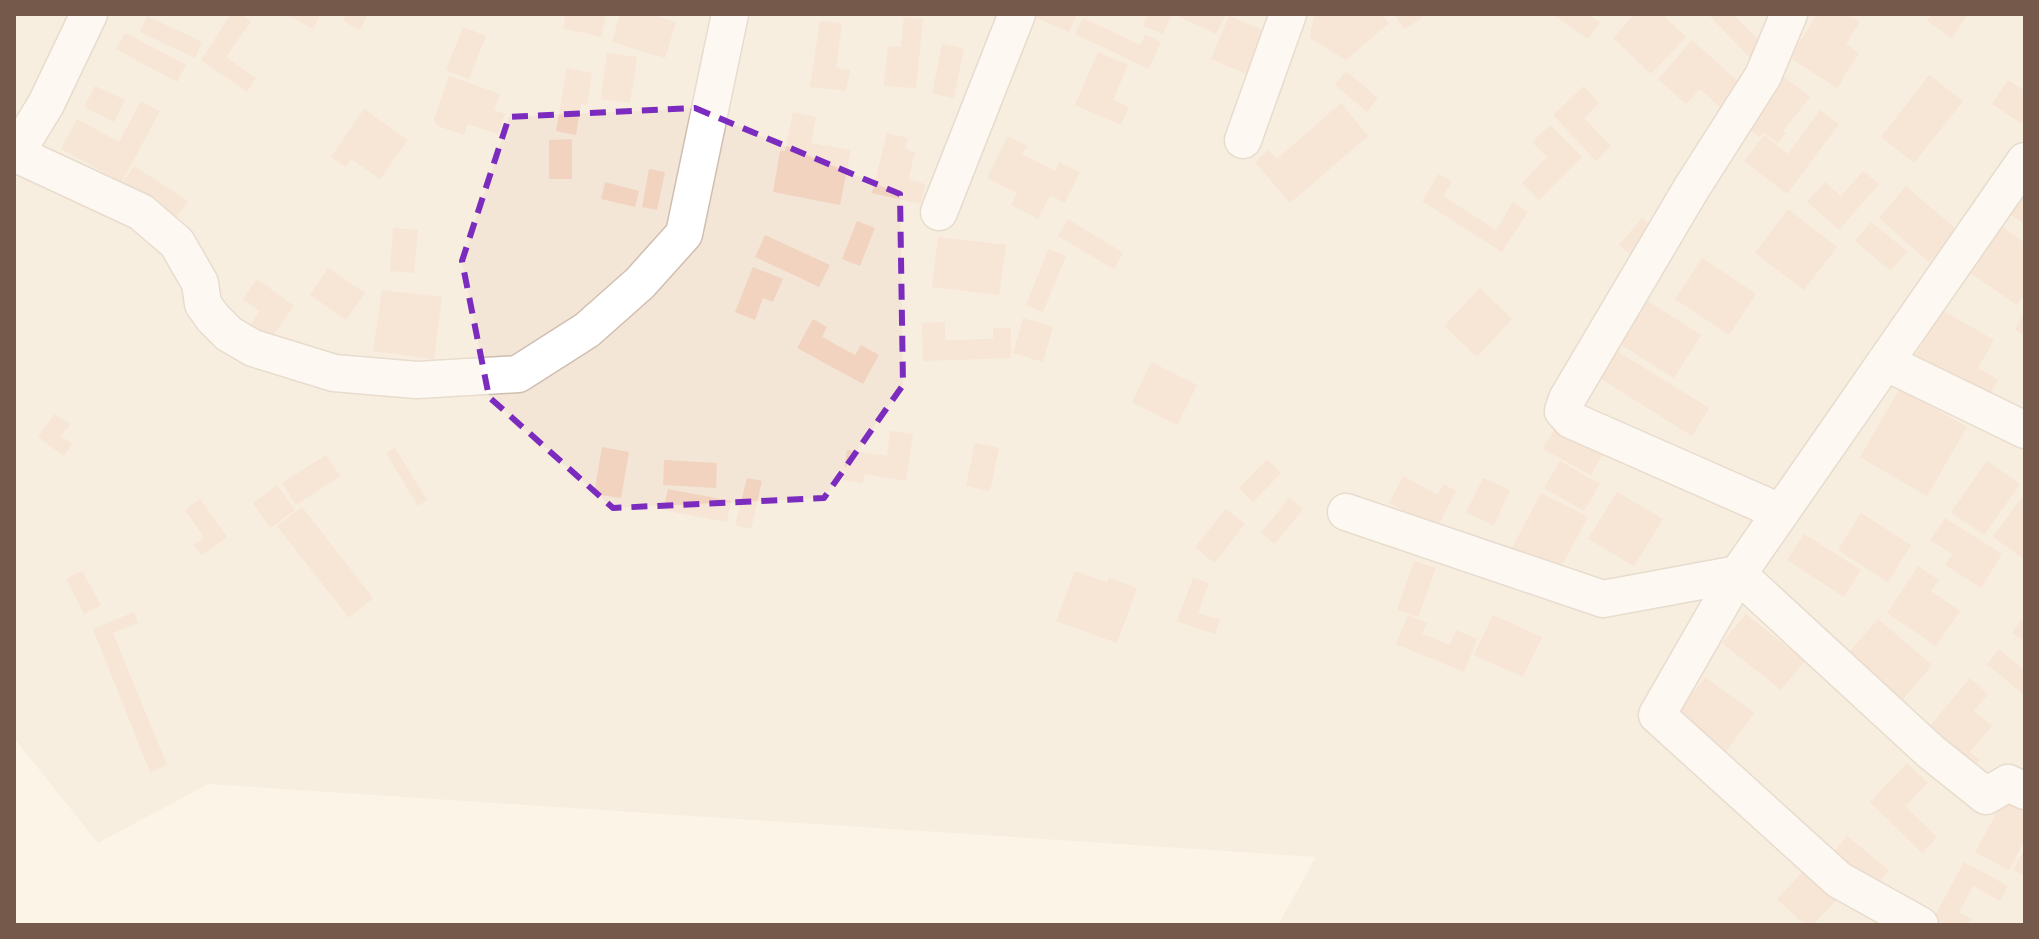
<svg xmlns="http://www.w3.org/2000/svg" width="2039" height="939" font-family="'DM Sans',sans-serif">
<rect width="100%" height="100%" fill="#fcf4e7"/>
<path fill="#f3e6d6" d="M14,14H2025V925H1278L1316,857L208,784L98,843L14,738Z"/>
<path fill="#f1d3c0" d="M231,14H241L251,21L226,57L256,78L247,92L201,60Z
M286,14H321L313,29Z
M346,14H368L360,30L343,21Z
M566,14H606L601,37L563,28Z
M620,14H650L676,22L665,58L612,42Z
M1027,14H1077L1069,32Z
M1148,14H1172L1163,34L1143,26Z
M1174,14H1222L1225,16L1216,34Z
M1314,14H1381L1389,23L1346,60L1310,38Z
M1394,14H1419L1422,18L1404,29Z
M1552,14H1588L1600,22L1588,39Z
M1635,14H1662L1686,37L1651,74L1613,38Z
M1708,14H1733L1764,45L1750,58Z
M1817,14H1846L1860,22L1846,44L1859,53L1837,88L1790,58Z
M1932,14H1968L1952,38L1927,21Z
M147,16L202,42L195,58L140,32Z
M1229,16L1272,34L1253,77L1211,59Z
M904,17L923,19L916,88L884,86L888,46L901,47Z
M1083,18L1140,45L1145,35L1161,42L1149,69L1075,34Z
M820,21L842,23L836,68L850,70L846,91L810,87Z
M463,27L486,36L469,79L446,70Z
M125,33L186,65L177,82L116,49Z
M1692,40L1742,85L1721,108L1700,89L1686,104L1658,79Z
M942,44L964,48L954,98L932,94Z
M1098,52L1128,65L1113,100L1129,107L1121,125L1075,105Z
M607,53L637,57L630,103L601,99Z
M567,68L592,73L587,105L581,104L576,135L556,131Z
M1346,71L1378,98L1367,112L1335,85Z
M1929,75L1963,101L1914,163L1881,137Z
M449,76L500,94L494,110L505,114L498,134L468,124L464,135L438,126L434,119Z
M1783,76L1810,97L1783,131L1786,133L1778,143L1763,132L1759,137L1745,126Z
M2008,80L2025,91V126L1992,104Z
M95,86L125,100L114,122L84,107Z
M1584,86L1599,103L1584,118L1611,146L1596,161L1553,115Z
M141,101L160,111L122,182L61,149L77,119L119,142Z
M1341,103L1368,136L1290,203L1255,162L1269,150L1277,159Z
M364,109L408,140L380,179L351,159L346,167L331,157Z
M1820,110L1839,124L1787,194L1744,161L1764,135L1788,154Z
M793,112L816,117L811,143L851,150L840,205L773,192L780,151H785Z
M1550,125L1582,157L1539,200L1522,183L1547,157L1532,142Z
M887,133L908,138L905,149L915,152L908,180L925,184L921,204L872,193Z
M1008,136L1027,146L1022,154L1055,171L1059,162L1080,172L1065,203L1050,195L1038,219L1011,205L1017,193L987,178Z
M572,139V179H549V140Z
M134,166L188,201L175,220L121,185Z
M649,169L665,172L657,210L642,207Z
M1863,171L1879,184L1839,230L1807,202L1825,182L1841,196Z
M1439,174L1452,182L1443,196L1496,230L1513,202L1528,212L1502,252L1422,201Z
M2025,180V224L2006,212Z
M605,182L639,191L635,207L601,199Z
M1906,186L1957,230L1929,262L1879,218Z
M1788,209L1837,247L1804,290L1755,253Z
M1642,218L1659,233L1636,259L1619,245Z
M1068,219L1123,253L1114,269L1058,236Z
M857,221L875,228L860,266L842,259Z
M1871,222L1907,251L1891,271L1855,241Z
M1999,224L2025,243V294L2017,305L1966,270Z
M393,228L418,230L414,273L390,271Z
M765,235L830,265L819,287L755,257Z
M938,237L1006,245L999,295L932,287Z
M1048,249L1066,256L1043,312L1026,305Z
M1702,258L1756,294L1729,335L1675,299Z
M753,267L783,279L773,302L763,298L755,320L735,312Z
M328,268L365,293L346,320L310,295Z
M257,279L294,306L271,338L251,324L260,311L243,299Z
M1480,288L1512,319L1477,357L1444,326Z
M382,290L442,297L434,359L373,351Z
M1643,298L1701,335L1674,378L1615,341Z
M1942,310L1994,340L1978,368L1998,380L1988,398L1915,356Z
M2025,311V336L2015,330Z
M1023,318L1053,327L1043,362L1013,353Z
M813,319L827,327L822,337L855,355L861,345L879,355L863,384L797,348Z
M945,322V340L993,339V328H1011V358L923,361L922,323Z
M1612,348L1709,408L1692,436L1595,375Z
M1151,362L1197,385L1177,425L1132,402Z
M1900,388L1967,427L1927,496L1860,457Z
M55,414L70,424L61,436L72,444L64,456L38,437Z
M1556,426L1604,452L1591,475L1543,449Z
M890,431L913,434L906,481L864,474L863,483L843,480L847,450L887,456Z
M975,443L999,448L990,491L966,486Z
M602,447L629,452L621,498L594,494Z
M395,448L427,500L418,506L386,453Z
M326,455L340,476L296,505L282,483Z
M1267,459L1281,473L1253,502L1239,488Z
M664,460L717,463L716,488L663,485Z
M1560,461L1600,484L1584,511L1544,488Z
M1987,461L2020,484L1984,535L1951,512Z
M1403,476L1438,495L1443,484L1456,491L1437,528L1389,503Z
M747,478L762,481L751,529L735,525Z
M1483,478L1510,490L1494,525L1466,513Z
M277,485L295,510L270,528L253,503Z
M668,489L731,501L727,522L663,510Z
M1617,492L1663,519L1634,566L1588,539Z
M1541,493L1588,517L1557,574L1511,550Z
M2025,493V560L1993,537Z
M1289,498L1303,509L1275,544L1261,533Z
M200,499L227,537L202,555L194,545L204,537L185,510Z
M302,507L373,598L349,618L277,526Z
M1226,509L1245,524L1214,563L1195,547Z
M1861,513L1911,545L1888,582L1838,550Z
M1945,518L2002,554L1981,588L1945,565L1952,554L1930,540Z
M1804,534L1861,570L1844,597L1787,560Z
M1414,561L1436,568L1418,617L1397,610Z
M1918,566L1939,580L1931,591L1960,611L1936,646L1887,613Z
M82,571L101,605L84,614L66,579Z
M1075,571L1107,582L1109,577L1137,588L1117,643L1056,621Z
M1193,578L1209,583L1198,613L1220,620L1215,634L1177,621Z
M134,612L138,623L113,633L167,765L150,772L93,629Z
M1746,614L1805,661L1781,690L1722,643Z
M2025,614V642L2012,633Z
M1408,615L1427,623L1422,634L1450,645L1456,630L1477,639L1464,672L1396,644Z
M1493,615L1542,637L1523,677L1474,655Z
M1878,619L1932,665L1895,709L1841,661Z
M1999,649L2025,671V696L1987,664Z
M1705,677L1754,713L1725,753L1675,717Z
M1970,678L1988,694L1974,711L1992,726L1970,752L1980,760L1970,771L1924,733Z
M1907,763L1928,783L1905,806L1937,837L1922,853L1870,802Z
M2006,796L2025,806V840L2009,870L1975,852Z
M1847,836L1889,870L1877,885L1835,851Z
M2025,848V876L2013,870Z
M1964,862L2008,886L2000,901L1973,886L1959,912L1972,919L1969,925H1934L1931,923Z
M1809,865L1841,895L1813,925H1805L1777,899Z"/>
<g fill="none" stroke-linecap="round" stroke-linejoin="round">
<defs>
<path id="minor" d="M1243,140L1288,14
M14,153L141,212L177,243L200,283L203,304L213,318L229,334L253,348L334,373L417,380L518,374L587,330L640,283L684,234L730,14
M16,153L46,104L89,14
M939,212L1017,14
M1885,362L2025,430
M1346,512L1603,599L1738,574L1931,752L1986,796L2008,783L2025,791
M1780,512L1571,420L1563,411L1567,399L1691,189L1763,76L1789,14
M1920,925L1839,880L1657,715L1738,574L2025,161"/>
</defs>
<use href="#minor" stroke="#d0beb0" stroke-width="39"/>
<use href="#minor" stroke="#fff" stroke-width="36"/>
</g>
<path d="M0 0H2039V939H0ZM695,108L900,194L903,385L824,498L613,508L489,397L462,261L509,117Z" fill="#fcf4e7" fill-opacity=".55" fill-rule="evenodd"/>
<path fill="none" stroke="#7b2cbf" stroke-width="6" stroke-dasharray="16 10" stroke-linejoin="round" d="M695,108L900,194L903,385L824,498L613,508L489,397L462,261L509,117Z"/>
<rect width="2039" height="939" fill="none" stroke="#755a4c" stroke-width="32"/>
</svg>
